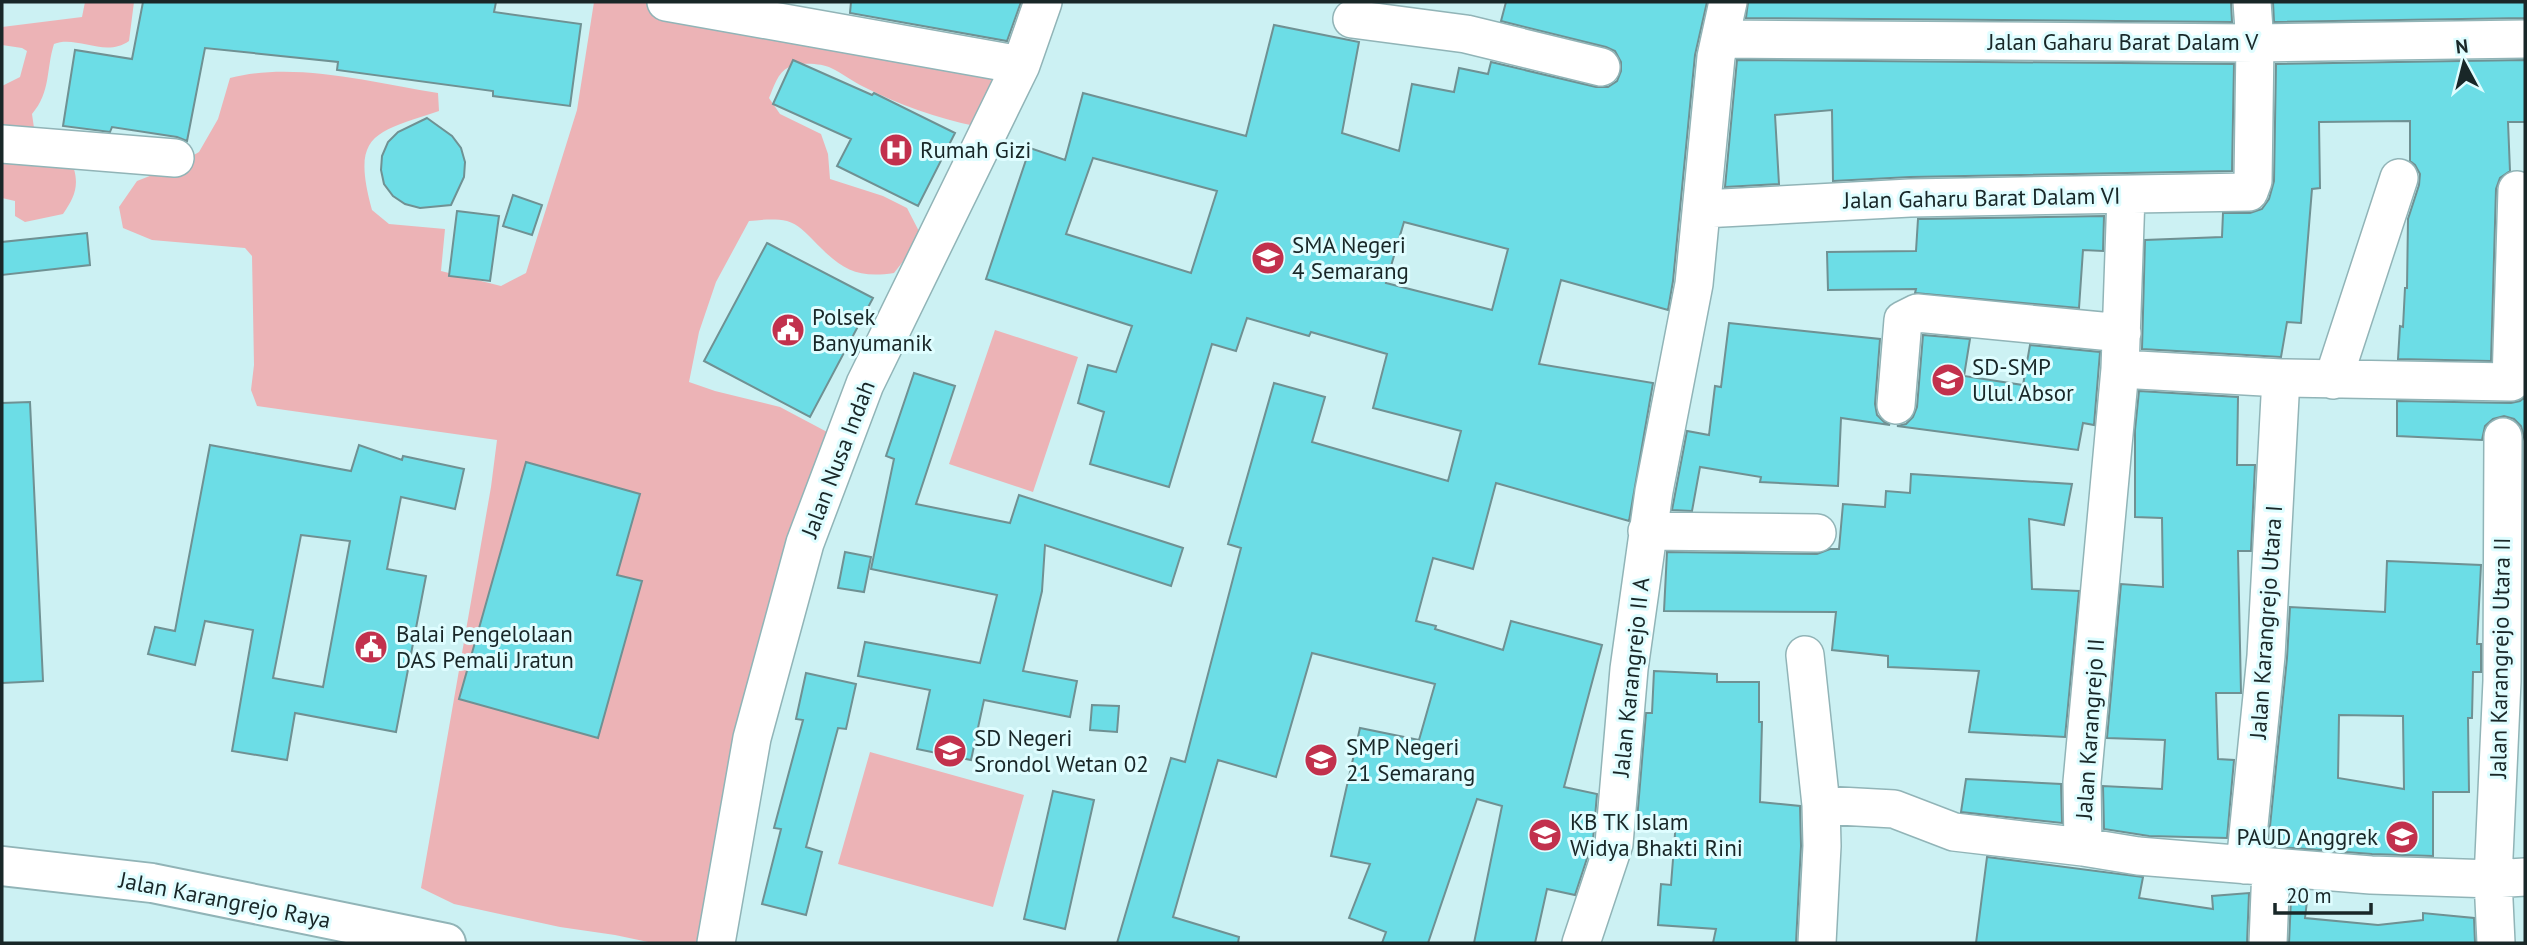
<svg xmlns="http://www.w3.org/2000/svg" width="2527" height="945" font-family="'PT Sans',sans-serif">
<rect width="100%" height="100%" fill="#ccf1f3"/>
<path fill="#ecb3b6" d="M85,2H134L129,41C105,58 77,35 54,44C46,69 51,92 32,114L35,135L61,162L74,169C79,187 74,198 63,214L25,222L15,216V201L2,198V86L20,77L27,51L22,48L2,45V27L82,17Z
M594,2H667L866,44L1002,81L975,126C939,119 897,104 864,87C852,81 842,73 831,68C822,63 798,62 789,67C777,73 774,87 769,98L780,114L821,134L828,154L830,179L883,196L907,208L922,237L894,273C855,279 840,268 813,240C806,233 798,224 787,221C774,218 761,220 749,221L716,282L699,332L689,382L715,391L780,407L829,433L709,917L695,943H653L615,935L560,927L454,904L421,888L491,487L497,440L257,406L251,390L254,365L252,256L245,248L152,240L123,228L119,207L137,181L175,166L199,152L218,119L230,78C295,61 373,83 438,93L439,111C374,133 351,133 372,210L389,224L445,229L441,271L501,286L526,273L577,110Z
M995,330L1078,357L1033,492L949,464Z
M870,752L1024,795L993,907L838,864Z"/>
<path fill="#6cdde6" stroke="#6f9193" stroke-width="2" fill-rule="evenodd" d="M143,2H496L494,12L581,24L570,106L493,96V91L337,70L338,62L205,48L187,141L177,137L112,127L110,132L63,126L75,50L132,59Z
M851,2H1021L1007,41L850,13Z
M1506,2H1707L1695,55L1673,281L1668,310L1561,280L1539,364L1653,383L1629,521L1496,483L1473,569L1433,558L1416,621L1436,626L1435,629L1503,650L1511,621L1602,645L1564,787L1597,794L1593,840L1575,895L1547,889L1535,943H1474L1502,806L1477,799L1428,943H1382L1386,932L1349,918L1370,864L1331,856L1360,728L1419,740L1435,684L1312,653L1276,777L1218,760L1173,917L1239,937L1238,943H1117L1171,758L1185,762L1241,548L1228,544L1274,383L1325,397L1312,442L1448,481L1461,431L1373,408L1387,354L1311,332L1309,336L1247,318L1236,351L1212,344L1169,487L1090,464L1104,412L1078,403L1088,365L1116,372L1132,326L986,279L1030,148L1065,160L1083,93L1246,136L1274,25L1359,42L1342,133L1399,151L1412,84L1454,92L1459,68L1488,74L1491,62L1596,87H1608L1617,81L1621,71V62L1615,51L1606,47L1501,21ZM1093,158L1217,191L1191,273L1066,234ZM1404,222L1508,249L1492,310L1386,283Z
M1748,2H2231L2232,22L1746,18Z
M2273,2H2525V18L2274,22Z
M793,60L872,95L874,93L955,133L918,206L837,166L851,139L773,104Z
M1737,60L2234,64L2232,171L1910,177L1833,181L1832,110L1775,115L1779,184L1725,187Z
M2525,60V122H2508L2510,171L2500,178L2496,189L2491,361L2398,359L2400,326L2403,327L2405,288H2407L2408,219L2419,185L2420,174L2415,165L2410,161V121L2319,122L2320,188L2312,189L2301,323L2287,322L2281,357L2142,349L2145,240L2222,237L2223,213H2250L2262,209L2269,199L2274,181L2276,64Z
M427,118L452,136L461,148L465,162L464,177L451,205L420,208L405,204L393,196L384,184L381,170L382,156L388,142L398,132Z
M513,195L542,205L532,235L503,226Z
M457,211L499,216L490,281L449,276Z
M2104,216L2103,251L2083,250L2079,308L1915,293L1916,289L1828,290L1827,252L1916,251L1918,219Z
M87,233L90,265L2,275V242Z
M767,243L873,298L810,417L704,361Z
M1729,323L1880,339L1875,404L1877,415L1884,422L1890,425L1841,418L1838,486L1760,482L1761,477L1700,467L1692,511L1672,510L1687,431L1709,435L1715,386L1721,387Z
M1923,335L1970,339L1964,376L2023,385L2030,345L2100,352L2094,425L2083,423L2078,450L1897,426L1906,424L1913,417L1917,407Z
M914,373L955,386L916,504L1010,523L1019,495L1183,548L1171,586L1045,545L1042,591L1023,671L1077,681L1070,717L984,700L971,760L917,749L930,690L858,676L865,642L980,663L997,595L871,569L894,459L886,456Z
M2139,391L2238,397L2237,465H2255L2251,551H2238L2241,693H2216L2218,759L2234,760L2227,838L2149,836L2104,829L2103,786L2162,789L2165,740L2107,738L2121,584L2163,587L2162,518L2135,517V430Z
M2525,397V441L2521,426L2514,419L2504,416L2493,419L2485,426L2482,440L2397,436V401L2511,403L2520,401Z
M30,402L43,681L2,683V403Z
M210,445L351,471L359,445L402,460L403,456L464,469L455,509L401,497L387,569L426,576L396,732L295,713L287,760L232,751L253,630L205,621L195,665L148,654L155,627L175,631ZM301,535L350,541L323,687L273,678Z
M526,462L640,494L617,575L642,581L598,738L459,699Z
M1911,474L2072,484L2064,525L2029,519L2032,589L2079,591L2065,737L1969,732L1979,671L1888,667V656L1832,650L1836,612L1664,611L1667,552L1817,554L1830,549H1839L1843,504L1885,507L1886,491L1910,493Z
M845,552L871,557L864,592L838,588Z
M2387,561L2481,565L2477,644H2481V672H2473L2472,718H2468L2469,792H2433V856L2372,854L2268,846L2287,658L2290,607L2385,612ZM2339,715L2403,716L2404,789L2338,778Z
M1654,671L1717,674V682H1759V722H1762L1760,802L1800,806L1801,846L1796,943H1713L1716,929L1658,925L1661,884L1671,885L1676,821L1637,820L1646,713H1652Z
M806,673L856,684L846,729L838,728L806,847L822,852L806,915L762,904L781,829L774,828L803,720L796,719Z
M1092,705L1119,706L1117,732L1090,730Z
M1966,779L2061,784L2062,823L1961,812Z
M1053,791L1094,800L1065,929L1024,919Z
M1987,857L2143,877L2139,898L2213,909L2212,896L2249,893L2247,943H1976Z
M2291,899L2307,901L2305,918L2378,925L2423,920V913L2474,918L2475,943H2289Z"/>
<g fill="none" stroke-linecap="round" stroke-linejoin="round">
<defs>
<path id="minor" d="M666,2L1021,65
M1352,19L1466,34L1601,67
M1720,39L2255,43L2525,39
M2,144L175,158
M1703,209L1910,198L2249,192L2253,181L2255,43L2252,2
M2120,369L2281,378L2511,382L2517,190
M2333,380L2399,178
M1896,405L1903,320L1917,313L2122,333
M1647,531L1817,533
M1805,655L1821,805
M2083,847L2082,782L2120,369L2126,195
M2245,865L2266,656L2281,378
M716,943L752,738L805,543L865,384L1021,65L1043,2
M1581,943L1614,844L1629,669L1654,491L1694,284L1716,57L1728,2
M1817,943L1822,846L1821,805L1894,809L1954,832L2083,847L2138,856L2371,875L2493,879L2525,877
M2268,943L2271,867
M2496,943L2493,879L2502,681L2503,437"/>
<path id="secondary" d="M2,866L152,883L446,943"/>
</defs>
<use href="#minor" stroke="#91b4b7" stroke-width="40"/>
<use href="#secondary" stroke="#91b4b7" stroke-width="42"/>
<use href="#minor" stroke="#fff" stroke-width="37"/>
<use href="#secondary" stroke="#fff" stroke-width="38"/>
</g>
<defs>
<symbol id="hospital-disc" viewBox="-11 -11 22 22"><circle r="9.5" fill="#c2314d" stroke="#dffdff"/><path d="M-5-5h3v3.5h4V-5h3V5h-3V1.5h-4V5h-3Z" fill="#fff"/></symbol>
<symbol id="school-disc" viewBox="-11 -11 22 22"><circle r="9.5" fill="#c2314d" stroke="#dffdff"/><path d="M0-5L7-2L0 1L-7-2ZM-4 1L0 2.5L4 1V4Q0 6-4 4Z" fill="#fff"/></symbol>
<symbol id="civic-disc" viewBox="-11 -11 22 22"><circle r="9.5" fill="#c2314d" stroke="#dffdff"/><path d="M-.6-6.5H3V-4.5H.6V-3L4-1V1h2V6H-6V1h2V-1L-.6-3ZM-1.2 2.5V6h2.4V2.5Z" fill="#fff"/></symbol>
</defs>
<g fill-rule="evenodd">
<use href="#hospital-disc" x="877" y="131" width="38" height="38"/>
<use href="#school-disc" x="1249" y="239" width="38" height="38"/>
<use href="#civic-disc" x="769" y="311" width="38" height="38"/>
<use href="#school-disc" x="1929" y="361" width="38" height="38"/>
<use href="#civic-disc" x="352" y="628" width="38" height="38"/>
<use href="#school-disc" x="931" y="732" width="38" height="38"/>
<use href="#school-disc" x="1302" y="741" width="38" height="38"/>
<use href="#school-disc" x="1526" y="816" width="38" height="38"/>
<use href="#school-disc" x="2383" y="818" width="38" height="38"/>
</g>
<g text-anchor="middle" stroke-width="6" stroke-linejoin="round" paint-order="stroke">
<g font-size="23" fill="#192728" stroke="#dffdff">
<text x="2123" y="50">Jalan Gaharu Barat Dalam V</text>
<text transform="translate(1982 198) rotate(-1)" y="8">Jalan Gaharu Barat Dalam VI</text>
<text transform="translate(838 459) rotate(-69)" y="8">Jalan Nusa Indah</text>
<text transform="translate(2266 622) rotate(-86)" y="8">Jalan Karangrejo Utara I</text>
<text transform="translate(2500 658) rotate(-89)" y="8">Jalan Karangrejo Utara II</text>
<text transform="translate(1631 677) rotate(-84)" y="8">Jalan Karangrejo II A</text>
<text transform="translate(2090 729) rotate(-86)" y="8">Jalan Karangrejo II</text>
<text transform="translate(225 900) rotate(11)" y="8">Jalan Karangrejo Raya</text>
</g>
<g font-size="23" fill="#192728" stroke="#dffdff" text-anchor="start">
<text x="920" y="158">Rumah Gizi</text>
<text x="1292" y="253">SMA Negeri<tspan x="1292" dy="26">4 Semarang</tspan></text>
<text x="812" y="325">Polsek<tspan x="812" dy="26">Banyumanik</tspan></text>
<text x="1972" y="375">SD-SMP<tspan x="1972" dy="26">Ulul Absor</tspan></text>
<text x="396" y="642">Balai Pengelolaan<tspan x="396" dy="26">DAS Pemali Jratun</tspan></text>
<text x="974" y="746">SD Negeri<tspan x="974" dy="26">Srondol Wetan 02</tspan></text>
<text x="1346" y="755">SMP Negeri<tspan x="1346" dy="26">21 Semarang</tspan></text>
<text x="1570" y="830">KB TK Islam<tspan x="1570" dy="26">Widya Bhakti Rini</tspan></text>
<text x="2378" y="845" text-anchor="end">PAUD Anggrek</text>
</g>
</g>
<rect width="2527" height="945" fill="none" stroke="#192728" stroke-width="7"/>
<g transform="translate(2464 63) rotate(353)" stroke="#dffdff" stroke-width="5" paint-order="stroke">
<path d="M0-5L12 26L0 18L-12 26Z" fill="#192728"/>
<text y="-10" font-size="19" font-weight="bold" text-anchor="middle" fill="#192728">N</text>
</g>
<path d="M2275 903v10h96v-10" fill="none" stroke="#192728" stroke-width="3.5"/>
<text x="2286" y="903" font-size="21" fill="#192728" stroke="#dffdff" stroke-width="5" paint-order="stroke">20 m</text>
</svg>
